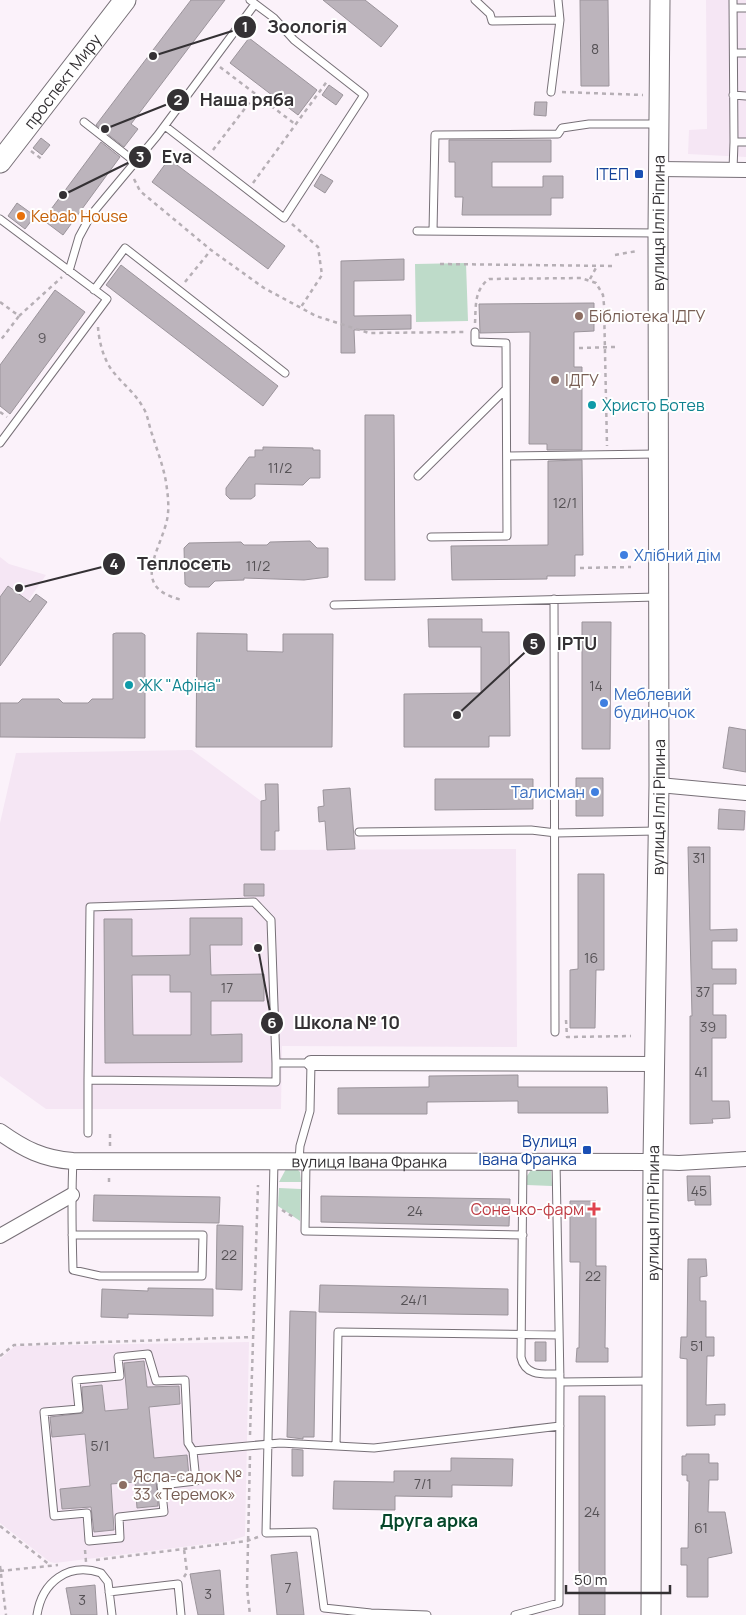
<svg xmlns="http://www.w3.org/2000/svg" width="746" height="1615" font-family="Manrope,sans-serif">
<rect width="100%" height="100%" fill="#fbf2fa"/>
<path fill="#f5e6f4" d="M706,0H746V157L688,154L689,130L707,129Z
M0,557L9,564L46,575L0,641Z
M192,750L261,801L262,850L516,849L517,1047L282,1046L281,1109H46L0,1076V823L16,753Z
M249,1342L245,1536L230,1541L55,1563L50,1562L0,1523V1359L15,1346Z"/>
<path fill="#bedbc9" d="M466,263L468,321L416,322L415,264Z
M296,1168L300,1172L301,1182H279L286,1169Z
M551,1169L552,1186L527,1185V1176L531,1170Z
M279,1188L301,1189L300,1221L278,1206Z"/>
<path fill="#bcb4bc" stroke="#9b949b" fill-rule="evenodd" d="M191,0H225L131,124L138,129L124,147L96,125Z
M323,0H365L398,26L381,47Z
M580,0H608L609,86H581Z
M249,38L317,90L298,115L230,63Z
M329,85L343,95L336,105L322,95Z
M535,102H547L546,116L534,115Z
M41,138L50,145L42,155L33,148Z
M449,140H551V162H492V187H543V176H563V198H551V215H462L463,197H455V162H449Z
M101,142L120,157L63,235L43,220Z
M169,159L285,246L268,269L152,182Z
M321,174L333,181L325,193L314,186Z
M17,203L35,216L25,229L8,216Z
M404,259V280L354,281V316L411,315V329L354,330L355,353H341V261Z
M121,265L278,386L263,406L106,285Z
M55,290L85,312L10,414L0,406V365Z
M594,303V331L574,332V367H582V450H547V444H529L530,332L480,333L479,304Z
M365,415H394L395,580H365Z
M263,447L313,448V450H320V478H310L303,485L255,484V496L251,499H230L226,495V488L249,457H255V450H263Z
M582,460L583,555H575V576H547V579L452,580L451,546L548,545V461Z
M310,541L317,548H328V577L304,580L244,578V580L215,581L209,587H189L185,584L184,548L189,543L241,542L244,545H267L270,542Z
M8,586L30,602L36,594L47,602L0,666V597Z
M428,619H482V632H509L510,736H489V747H404V694L481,693V647H429Z
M582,622H611L610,749H582Z
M116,633H142L145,635V738L0,737V703H18L22,699H59L63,703H88L92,699H113V634Z
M197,633L247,634V651L283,652V634H333L332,747H196Z
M729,727L746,730V772L723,768Z
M576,778H603V816H576Z
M435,779H533V809L435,810Z
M265,784H278L279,831H275V850H261V801L266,800Z
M350,788L355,849L327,850L325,821L319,822L318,807L324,806L323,790Z
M719,809L745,811L744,830L718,829Z
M688,847H710V930L737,929V941H712V969H736V984H713V1015H726V1038H712V1101H729L730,1118L712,1119L713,1123L690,1124V1016H692Z
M578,874H604V970H596L595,1028H570V970L578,969Z
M244,884H264V896H244Z
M190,918H242V945H210L211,975L264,974V1001H211V1035L242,1034V1062L105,1063L104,919H132V956L190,955ZM132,975H170V992H191V1035H133Z
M518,1075V1087H607L608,1113H518V1101L427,1102V1114H338V1088L429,1087V1076Z
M687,1176H710L711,1205H695V1200L688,1201Z
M94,1195L220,1197L219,1223L93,1221Z
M321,1196L510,1199L509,1226L321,1222Z
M570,1201H596V1266H606L605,1348H608V1362H576L577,1348H579L580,1262H570Z
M217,1225L243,1226L242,1290L216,1289Z
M688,1259H706L707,1276L700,1277V1301H706V1337H714V1356H707L706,1405L725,1404V1415H715V1425L687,1426V1359L680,1358L681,1337H687Z
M320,1285L508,1289V1315L319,1312Z
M148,1288L213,1289V1316L128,1314V1318L101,1317L102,1289L148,1291Z
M290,1311L316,1312L314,1437H303V1439L287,1437Z
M535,1342H546V1361H535Z
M144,1361L147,1387L179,1386L180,1404L149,1407L154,1458L187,1455L189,1476L156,1480L158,1506L137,1508L135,1482L111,1484L114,1530L94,1532L91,1507L62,1509L60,1489L90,1486L85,1434L52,1437L50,1417L83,1413L82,1387L102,1385L105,1411L128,1409L124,1363Z
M579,1396H605V1615H579Z
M292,1449L303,1450V1476H292Z
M686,1454H709V1463H718V1480H709L708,1512H725L732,1553L708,1558V1597H687V1565H681V1548H688L689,1481H687V1475H682V1456H686Z
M451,1458L513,1459L512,1486L452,1485V1497L395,1496V1510L333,1509L334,1481L394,1482V1471H451Z
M297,1552L304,1615H277L271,1555Z
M220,1570L224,1615H198L190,1574Z
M95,1585L97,1615H71L66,1588Z"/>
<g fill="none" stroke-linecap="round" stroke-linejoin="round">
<defs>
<path id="service" d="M475,0L490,14L492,21L560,20
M733,0L734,142H746
M733,8H746
M734,53H746
M551,92L560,20L558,0
M733,95L746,96
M84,122L134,161
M165,126L284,218L364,95L294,40L274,18L250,0
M733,170L734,142
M0,219L107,299L0,443
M417,231L657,233
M433,231L435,135L558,134L562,128L589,124H658
M69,271L79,237L91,215L157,136L255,4
M94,290L125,248L285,373
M507,456L657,454
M418,476L506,389
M431,537L507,536L506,343L475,342V332
M554,599L555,1032
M334,605L657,597
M359,832L531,830L556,833L656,831
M276,1063L271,920L254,902L90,907L88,1080L276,1082V1063H311L310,1111L300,1146L299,1161
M88,1080V1133
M274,1161L266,1533L314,1532L324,1608L371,1613L427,1615
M306,1161L305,1231L523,1235
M523,1161L521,1357C525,1377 544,1374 560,1374
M72,1235H203L202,1276H100L73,1270C72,1234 71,1198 73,1161
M560,1382L652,1381
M336,1446L338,1332L559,1335
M193,1451L188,1443L185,1380L156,1381L148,1354L118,1357L120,1376L76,1380L79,1409L44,1412L54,1516L87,1513L89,1541L120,1538L119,1517L164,1512L161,1485L196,1481L193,1451L280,1443L374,1448L560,1426
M109,1592L178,1584L181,1615
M37,1615C42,1582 68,1562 101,1573L108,1582L112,1615
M515,1615L559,1603L560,1382L556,1161"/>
<path id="minor" d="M659,169L746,170
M659,785L746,793
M311,1063L655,1064
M653,1162L679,1163L746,1159
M0,1236L72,1195"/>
<g id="tertiary">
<path id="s1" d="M0,1132C24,1149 43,1159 73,1161L653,1162"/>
</g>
<g id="secondary">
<path id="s2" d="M651,1615L653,1162L659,785L658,233L660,0"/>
</g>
<g id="primary">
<path id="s3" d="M0,162L125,0"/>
</g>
</defs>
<use href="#service" stroke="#777077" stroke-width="9"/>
<use href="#minor" stroke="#777077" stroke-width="16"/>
<use href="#tertiary" stroke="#777077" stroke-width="18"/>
<use href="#secondary" stroke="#777077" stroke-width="21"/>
<use href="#primary" stroke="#777077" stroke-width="23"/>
<path stroke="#b6afb5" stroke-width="2.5" stroke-dasharray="4 4" stroke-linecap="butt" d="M220,67L295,124
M562,92L643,95
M213,150L256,94
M31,151L43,160
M134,179L140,191L211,250L264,288L316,316L369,333L465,332
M253,183L328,80
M292,224L318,247L322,275L301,307
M615,255L637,251
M440,264L615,266
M590,279L597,266
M185,282L211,250
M0,302L19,316L0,341
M19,316L62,277
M475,323C476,306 474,290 489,279L581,278L596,283L603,295L604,305L607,446
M98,327C99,342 104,362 115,374C125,386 136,394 144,409C148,416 149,426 152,434C157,450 163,465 166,482C168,496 170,510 166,524C157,556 132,588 182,600
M579,348L615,347
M0,412L7,417
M580,568L631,567
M566,1020L567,1037L631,1036
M110,1146V1130
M109,1182V1175
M282,1210L295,1218
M0,1356L14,1345L253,1337
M250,1435L258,1185
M250,1456L247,1588L250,1615
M0,1526L50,1565
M85,1550L86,1562
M96,1560L247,1541L258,1537
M0,1566L6,1615
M0,1571L58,1565
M184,1577L187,1572L184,1549"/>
<use href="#service" stroke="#fff" stroke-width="7"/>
<use href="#minor" stroke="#fff" stroke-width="14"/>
<use href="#tertiary" stroke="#fff" stroke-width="16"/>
<use href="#secondary" stroke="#fff" stroke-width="19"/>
<use href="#primary" stroke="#fff" stroke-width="21"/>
</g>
<g fill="#1a4fb4" stroke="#fff" stroke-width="2">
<rect x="634" y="169" width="10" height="10" rx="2.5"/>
<rect x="582" y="1145" width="10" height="10" rx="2.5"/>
</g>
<circle fill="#e8710a" stroke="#fff" stroke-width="2" cx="21" cy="216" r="5"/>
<g fill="#8d6e63" stroke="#fff" stroke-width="2">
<circle cx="579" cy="316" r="5"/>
<circle cx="555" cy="380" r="5"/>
<circle cx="123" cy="1485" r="5"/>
</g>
<g fill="#0f9aa8" stroke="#fff" stroke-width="2">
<circle cx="592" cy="405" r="5"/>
<circle cx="129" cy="685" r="5"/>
</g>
<g fill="#3f7fe0" stroke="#fff" stroke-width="2">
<circle cx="624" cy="555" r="5"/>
<circle cx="604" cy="703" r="5"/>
<circle cx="595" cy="792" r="5"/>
</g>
<path fill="#e0444e" stroke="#fff" stroke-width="2" d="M591.5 1201.5h5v5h5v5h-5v5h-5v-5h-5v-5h5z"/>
<g text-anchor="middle" stroke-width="4" stroke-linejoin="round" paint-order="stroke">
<g font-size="14" fill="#565256">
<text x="595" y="54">8</text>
<text x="42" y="343">9</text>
<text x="280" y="473">11/2</text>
<text x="565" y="508">12/1</text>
<text x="258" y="571">11/2</text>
<text x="596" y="691">14</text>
<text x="699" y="863">31</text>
<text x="591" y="963">16</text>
<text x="227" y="993">17</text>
<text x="703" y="997">37</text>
<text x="708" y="1032">39</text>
<text x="701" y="1077">41</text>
<text x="699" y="1196">45</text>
<text x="415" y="1216">24</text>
<text x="229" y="1260">22</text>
<text x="593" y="1281">22</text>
<text x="414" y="1305">24/1</text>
<text x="697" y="1351">51</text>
<text x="100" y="1451">5/1</text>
<text x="423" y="1489">7/1</text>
<text x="592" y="1517">24</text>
<text x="701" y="1533">61</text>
<text x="288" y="1593">7</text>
<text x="208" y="1599">3</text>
<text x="82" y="1605">3</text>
</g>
<g font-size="16" fill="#343134" stroke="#fff">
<text dy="6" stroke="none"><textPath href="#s3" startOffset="102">проспект Миру</textPath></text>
<text dy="6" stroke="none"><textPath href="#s2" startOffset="1392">вулиця Іллі Ріпина</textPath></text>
<text dy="6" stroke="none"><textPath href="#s2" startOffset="808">вулиця Іллі Ріпина</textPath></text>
<text dy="6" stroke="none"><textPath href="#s1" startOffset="376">вулиця Івана Франка</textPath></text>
<text dy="6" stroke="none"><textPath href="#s2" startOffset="402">вулиця Іллі Ріпина</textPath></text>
</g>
<g font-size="16" fill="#164399" stroke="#fff" text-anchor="end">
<text x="629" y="180">ІТЕП</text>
<text x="577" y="1147">Вулиця<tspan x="577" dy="18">Івана Франка</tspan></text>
</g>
<g font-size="16" fill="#c56008" stroke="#fff" text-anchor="start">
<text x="31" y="222">Kebab House</text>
</g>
<g font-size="16" fill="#785e54" stroke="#fff" text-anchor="start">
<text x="589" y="322">Бібліотека ІДГУ</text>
<text x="565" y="386">ІДГУ</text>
<text x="133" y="1482">Ясла-садок №<tspan x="133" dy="18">33 «Теремок»</tspan></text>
</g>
<g font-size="16" fill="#0d838f" stroke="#fff" text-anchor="start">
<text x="602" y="411">Христо Ботев</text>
<text x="139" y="691">ЖК "Афіна"</text>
</g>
<g font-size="16" fill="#366cbe" stroke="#fff" text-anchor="start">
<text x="634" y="561">Хлібний дім</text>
<text x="614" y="700">Меблевий<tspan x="614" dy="18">будиночок</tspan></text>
<text x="585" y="798" text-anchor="end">Талисман</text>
</g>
<g font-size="16" fill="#be3a42" stroke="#fff" text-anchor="end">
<text x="584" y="1215">Сонечко-фарм</text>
</g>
<g font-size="18" font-weight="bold" fill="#06472a" stroke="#fff">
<text x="429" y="1527">Друга арка</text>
</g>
</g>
<path fill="none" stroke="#343134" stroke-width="2" d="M153 56L245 27M105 129L178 100M63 195L140 157M19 588L114 564M457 715L534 644M258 948L272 1023"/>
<g fill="#343134" stroke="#fff" stroke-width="2">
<circle cx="153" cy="56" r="5"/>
<circle cx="105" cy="129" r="5"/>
<circle cx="63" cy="195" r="5"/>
<circle cx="19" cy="588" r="5"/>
<circle cx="457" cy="715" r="5"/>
<circle cx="258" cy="948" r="5"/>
<circle cx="245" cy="27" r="12"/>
<circle cx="178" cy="100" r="12"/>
<circle cx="140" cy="157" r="12"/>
<circle cx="114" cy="564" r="12"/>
<circle cx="534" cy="644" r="12"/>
<circle cx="272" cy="1023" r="12"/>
</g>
<g font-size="15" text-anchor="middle" font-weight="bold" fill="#fff">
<text x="245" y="32">1</text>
<text x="178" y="105">2</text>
<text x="140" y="162">3</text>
<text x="114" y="569">4</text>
<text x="534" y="649">5</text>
<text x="272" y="1028">6</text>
</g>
<g font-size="18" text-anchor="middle" font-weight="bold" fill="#343134" stroke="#fff" stroke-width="4" stroke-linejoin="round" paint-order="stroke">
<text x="307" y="33">Зоологія</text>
<text x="247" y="106">Наша ряба</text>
<text x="177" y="163">Eva</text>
<text x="184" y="570">Теплосеть</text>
<text x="577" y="650">IPTU</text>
<text x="347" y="1029">Школа № 10</text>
</g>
<path d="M566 1585v8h104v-8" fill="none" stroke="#343134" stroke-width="2.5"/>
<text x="574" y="1585" font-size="15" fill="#343134" stroke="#ffffff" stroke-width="4" paint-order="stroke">50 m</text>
</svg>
